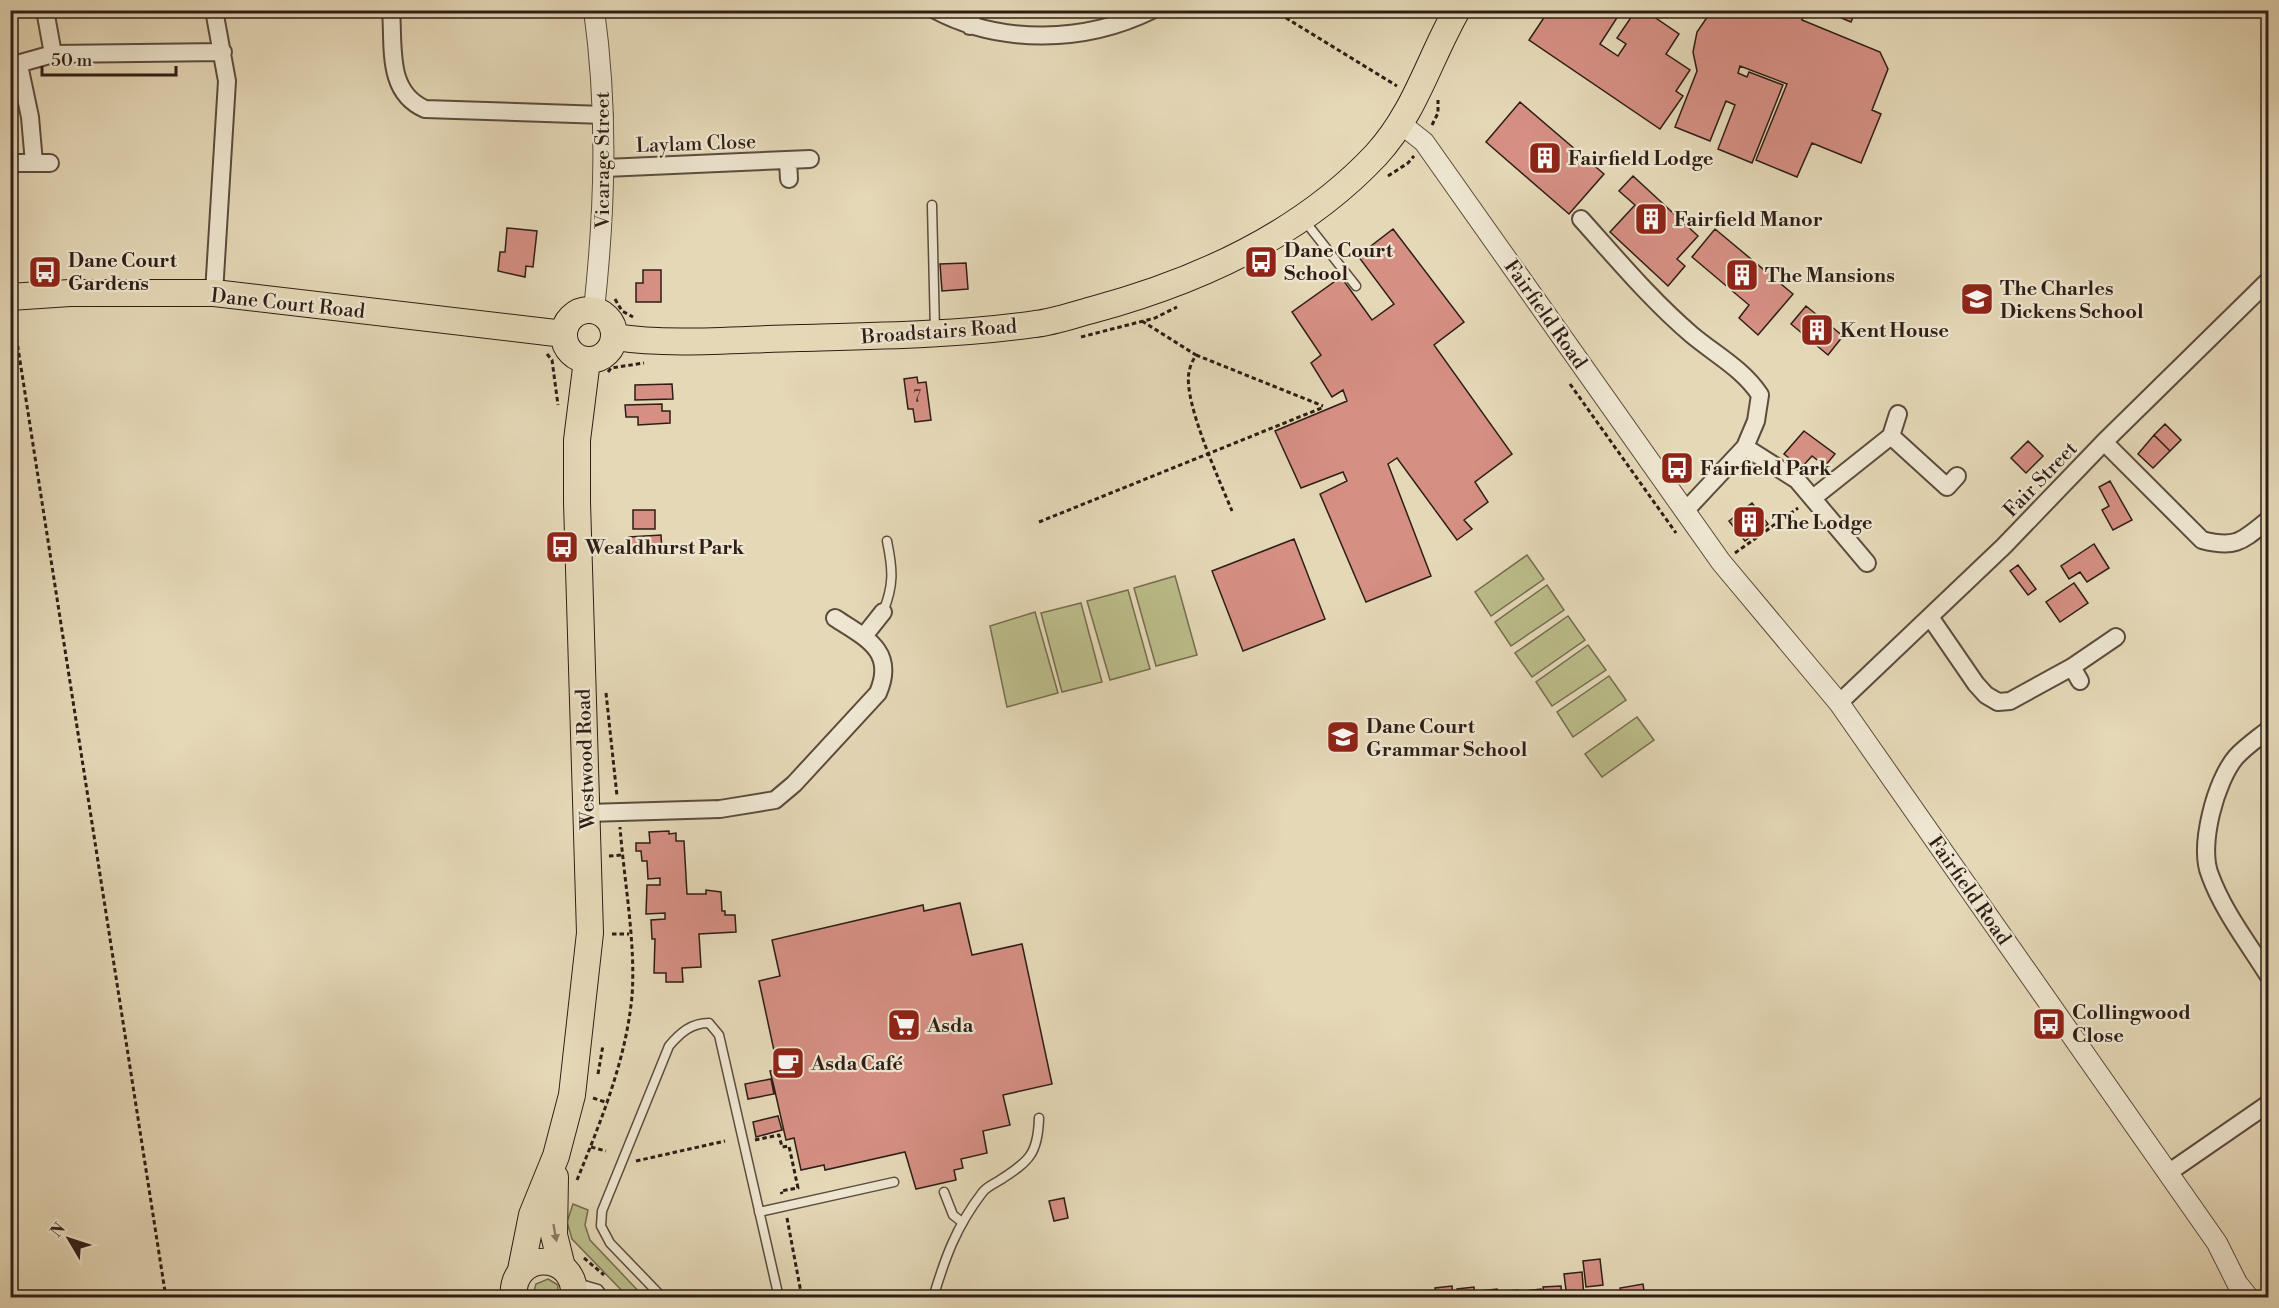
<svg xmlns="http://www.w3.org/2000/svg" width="2279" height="1308" font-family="'Libre Bodoni',serif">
<rect width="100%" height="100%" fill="#e5d8b7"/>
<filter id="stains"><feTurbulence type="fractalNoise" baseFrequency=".00333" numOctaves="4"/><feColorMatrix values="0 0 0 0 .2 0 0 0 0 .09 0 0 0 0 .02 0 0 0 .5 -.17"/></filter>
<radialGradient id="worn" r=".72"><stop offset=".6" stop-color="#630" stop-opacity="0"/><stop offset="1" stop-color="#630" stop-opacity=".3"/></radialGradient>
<path fill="#bbbd8a" stroke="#746e50" stroke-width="1.5" d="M1527,555L1544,579L1491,616L1475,592Z
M1175,576L1197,655L1156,666L1134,588Z
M1547,585L1564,610L1511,646L1495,622Z
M1128,590L1150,669L1110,680L1087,601Z
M1081,603L1102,682L1062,692L1041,613Z
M1035,612L1058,693L1007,707L990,626Z
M1568,616L1585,640L1532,677L1515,653Z
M1588,645L1606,670L1552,706L1536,682Z
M1609,676L1626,700L1573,737L1557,712Z
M1637,717L1654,740L1602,777L1585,754Z
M573,1204L588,1210L585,1225L590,1240L644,1297H628L572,1239L567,1222Z
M548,1279L558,1285L557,1297H535L534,1291L536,1284Z"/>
<path fill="#d58f83" stroke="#2e1e16" stroke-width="1.5" d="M1549,10H1622L1600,44L1618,56L1626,44L1617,38L1636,10H1644L1679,34L1666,54L1690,70L1676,91L1683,96L1660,129L1529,40Z
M1712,10H1793L1803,15L1802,20L1880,52L1888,69L1872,110L1881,114L1861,163L1812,143L1797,177L1756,160L1787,84L1740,66L1738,73L1747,77L1749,72L1783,85L1752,163L1718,149L1735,105L1726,101L1710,141L1675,127L1697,71L1693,52L1697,32Z
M1822,10H1856L1851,22Z
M1520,102L1604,174L1569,214L1486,142Z
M1633,176L1698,236L1677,259L1685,266L1668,286L1610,232L1635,205L1619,191Z
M507,228L537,231L533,267L526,266L525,277L498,271L500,252H505Z
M1393,229L1464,322L1434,345L1512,454L1475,482L1488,502L1464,520L1472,529L1457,540L1397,458L1388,464L1431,576L1366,602L1320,494L1347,481L1343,472L1301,488L1275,431L1347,401L1343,390L1332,397L1311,363L1321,355L1292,312L1341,277L1372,320L1394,304L1358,256Z
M1715,229L1793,294L1758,335L1739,318L1749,305L1692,257Z
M966,263L968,289L942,291L940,264Z
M643,270H661V302H636V283H643Z
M1806,306L1843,336L1828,355L1791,324Z
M917,377L918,383L926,382L931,420L915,422L913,409H908L904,379Z
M672,384L673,399L635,400V385Z
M662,404V411H670V423L638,425V417H626L625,405Z
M2165,424L2181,440L2170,451L2154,435Z
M1804,431L1835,454L1825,466L1812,456L1801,468L1784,454Z
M2154,435L2170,451L2153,468L2138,454Z
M2028,441L2043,456L2026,473L2011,458Z
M2110,481L2132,520L2113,530L2102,510L2109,506L2099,487Z
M1752,503L1768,524L1745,541L1729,521Z
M633,510H655V529H633Z
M661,535L662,552L647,553V547L630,548L629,537Z
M1294,539L1325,619L1243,651L1212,571Z
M2094,544L2109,568L2087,582L2080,572L2069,579L2061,566Z
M2018,565L2036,589L2028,595L2010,571Z
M2074,583L2088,603L2060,622L2046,602Z
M669,831V834L676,833V841H684L687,894H706V890L721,892L722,911H725V915H735L736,932L699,934L701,967L682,968L683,982H666V973H654L655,939H652L651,920L665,919V913L646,914L647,885H660V878L648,879L647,861H642L641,851H636V843H650L649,832Z
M960,903L972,955L1022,944L1052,1084L1003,1095L1010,1125L983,1131L987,1153L961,1159L963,1168L954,1170L956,1180L916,1189L905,1152L825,1170L824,1165L801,1170L794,1138L786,1140L774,1087L770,1071L778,1069L759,981L780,976L772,940L923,905L924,911Z
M771,1079L774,1094L748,1099L745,1084Z
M778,1116L782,1130L756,1137L753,1122Z
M1064,1198L1068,1218L1054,1221L1049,1201Z
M1600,1259L1603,1285L1586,1287L1583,1261Z
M1582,1272L1584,1297L1567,1298L1564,1274Z
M1643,1284L1645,1298H1622L1620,1288Z
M1452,1286L1453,1298H1436L1435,1288Z
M1561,1286L1562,1298H1545L1543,1287Z
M1474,1287L1475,1298H1458L1457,1289Z
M1497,1289L1498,1298H1481L1480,1291Z
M1541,1289L1542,1298H1524V1291Z
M1518,1290L1519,1298H1502L1501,1292Z"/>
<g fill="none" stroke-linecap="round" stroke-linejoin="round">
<defs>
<path id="service" d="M932,205L935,331
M1304,220L1356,286
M883,612C894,585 893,570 887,541
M944,1192L953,1215L962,1222
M759,1212L894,1182
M577,1283L598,1289L605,1298
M663,1298L610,1243L601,1226L602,1211L669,1046C680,1033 691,1023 709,1023L719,1035L779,1298
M933,1298C945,1258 956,1227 982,1193C986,1187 994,1184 1000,1180C1030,1161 1038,1153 1039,1118"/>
<path id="minor" d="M45,10L53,54
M214,10L227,81L214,293
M391,10C394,47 386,92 425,109L604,115
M935,10C1001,45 1085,43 1152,10
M970,26L973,10
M19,65L30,117L34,163
M10,66L53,54L223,52
M788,161L789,179
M17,163H50
M605,168L810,159
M1581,219C1617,259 1651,300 1692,335C1716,355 1743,369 1760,395L1756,421L1745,447L1686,510
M1891,436L1947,487L1957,476
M2104,442L2202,540C2236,549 2242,541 2268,520
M1745,447L1797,480L1867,563
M1813,498L1891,436L1898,414
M1930,617L1976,684L1986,695L1998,702L2010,701L2072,667L2116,637
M864,636L883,612
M2072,667L2080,681
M1839,703L2004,546L2104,442L2268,281
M2268,730C2258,738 2245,747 2236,757C2216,780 2198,846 2210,875C2223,911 2248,943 2268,975
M588,813L720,809L775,800L794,784L878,693C896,651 866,638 835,618
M2168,1173L2268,1104"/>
<path id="tertiary" d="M594,10C608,111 605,209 594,310
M1400,123L1424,142L1721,562L1839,703L2217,1243L2237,1283L2249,1298"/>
<path id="primary" d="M10,297L70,293H214L564,334
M564 335a25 25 0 1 1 50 0a25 25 0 1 1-50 0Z
M615,337C671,346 742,339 800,338C879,336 957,335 1035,324C1054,322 1073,315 1092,310C1196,282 1301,235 1376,155C1415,113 1429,59 1457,10
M555,1177L554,1235L562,1267
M521,1270L532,1215L556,1156L572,1095L590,933L577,502V440L587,360
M514,1298C509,1250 578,1249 574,1298"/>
</defs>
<use href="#service" stroke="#5c4c3e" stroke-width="11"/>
<use href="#minor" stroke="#5c4c3e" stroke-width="20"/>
<use href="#tertiary" stroke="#5c4c3e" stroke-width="22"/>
<use href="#primary" stroke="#2e1e16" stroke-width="28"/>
<path stroke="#2e1e16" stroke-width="3" stroke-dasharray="4.5 3" stroke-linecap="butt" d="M1273,10L1397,86
M1432,125L1438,113V100
M1388,176L1408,163L1414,156
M615,299L622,311L633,317
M13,316L166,1298
M1142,321L1196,355C1193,360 1190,366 1189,372C1183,402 1220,481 1232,511
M1081,337L1155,318L1177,307
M547,354L552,360L558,405
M1196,355L1323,406
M608,372L611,368L644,363
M1570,384L1676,533
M1039,522L1324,407
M1735,553L1798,508
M606,693L617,796
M609,856L622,855
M612,934H629
M598,1074L603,1045
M593,1098L608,1103
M755,1140L779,1135L782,1147L789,1146L798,1188L781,1191L782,1194
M591,1147L606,1151
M636,1161L725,1141
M577,1180C601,1121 626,1060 632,996C636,944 624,880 620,827
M787,1218L802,1298
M584,1258L604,1275"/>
<use href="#service" stroke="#eee6d0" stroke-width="8"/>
<use href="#minor" stroke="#eee6d0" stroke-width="16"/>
<use href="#tertiary" stroke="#eee6d0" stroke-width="20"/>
<use href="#primary" stroke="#e5d8b7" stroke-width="26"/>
</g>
<defs><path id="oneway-solid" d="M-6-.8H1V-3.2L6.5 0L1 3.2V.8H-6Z" transform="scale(1.5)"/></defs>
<use fill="#8a7b66" href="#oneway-solid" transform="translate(555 1233) rotate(80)"/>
<defs>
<symbol id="building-square" viewBox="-11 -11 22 22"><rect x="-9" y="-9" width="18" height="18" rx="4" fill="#8f2418" stroke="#eee6d0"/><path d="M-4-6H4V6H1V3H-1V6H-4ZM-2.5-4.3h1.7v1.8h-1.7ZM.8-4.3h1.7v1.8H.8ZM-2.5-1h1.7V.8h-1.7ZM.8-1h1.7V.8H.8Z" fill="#fff"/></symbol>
<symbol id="bus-square" viewBox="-11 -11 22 22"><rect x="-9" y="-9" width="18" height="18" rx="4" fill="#8f2418" stroke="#eee6d0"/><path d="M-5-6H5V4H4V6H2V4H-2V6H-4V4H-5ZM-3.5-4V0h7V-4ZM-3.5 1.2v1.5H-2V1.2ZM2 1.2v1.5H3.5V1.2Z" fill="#fff"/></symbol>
<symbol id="school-square" viewBox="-11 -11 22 22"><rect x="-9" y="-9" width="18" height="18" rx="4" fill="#8f2418" stroke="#eee6d0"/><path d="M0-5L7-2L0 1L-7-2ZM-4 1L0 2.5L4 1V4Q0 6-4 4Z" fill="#fff"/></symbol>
<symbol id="supermarket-square" viewBox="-11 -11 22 22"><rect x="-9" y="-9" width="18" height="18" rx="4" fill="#8f2418" stroke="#eee6d0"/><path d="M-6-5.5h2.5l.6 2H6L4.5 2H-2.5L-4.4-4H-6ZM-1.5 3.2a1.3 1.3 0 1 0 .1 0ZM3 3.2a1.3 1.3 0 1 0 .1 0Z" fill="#fff"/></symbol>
<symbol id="cafe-square" viewBox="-11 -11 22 22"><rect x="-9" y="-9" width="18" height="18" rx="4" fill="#8f2418" stroke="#eee6d0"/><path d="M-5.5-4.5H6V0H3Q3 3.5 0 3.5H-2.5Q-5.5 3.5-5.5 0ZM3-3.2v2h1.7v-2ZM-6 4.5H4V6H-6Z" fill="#fff"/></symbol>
</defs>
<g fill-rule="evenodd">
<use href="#building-square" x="1526" y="139" width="38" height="38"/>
<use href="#building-square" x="1632" y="200" width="38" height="38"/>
<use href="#bus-square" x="1242" y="243" width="38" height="38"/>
<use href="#bus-square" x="26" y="253" width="38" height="38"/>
<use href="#building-square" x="1723" y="256" width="38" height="38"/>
<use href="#school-square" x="1958" y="280" width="38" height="38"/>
<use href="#building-square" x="1798" y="311" width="38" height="38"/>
<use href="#bus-square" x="1658" y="449" width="38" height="38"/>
<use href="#building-square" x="1730" y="503" width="38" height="38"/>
<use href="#bus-square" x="543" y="528" width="38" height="38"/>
<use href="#school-square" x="1324" y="718" width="38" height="38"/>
<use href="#bus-square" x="2030" y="1005" width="38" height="38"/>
<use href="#supermarket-square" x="885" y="1006" width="38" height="38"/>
<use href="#cafe-square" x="769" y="1044" width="38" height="38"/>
</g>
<g text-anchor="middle" stroke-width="4.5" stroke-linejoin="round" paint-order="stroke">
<g font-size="16" fill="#583a31">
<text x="917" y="402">7</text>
</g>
<g font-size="20" fill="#2e1e16" stroke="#eee6d0">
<text transform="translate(696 143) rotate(-2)" y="7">Laylam Close</text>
<text transform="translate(602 160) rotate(-90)" y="7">Vicarage Street</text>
<text transform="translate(288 303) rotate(6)" y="7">Dane Court Road</text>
<text transform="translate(1546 314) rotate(55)" y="7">Fairfield Road</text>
<text transform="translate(939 331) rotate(-4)" y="7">Broadstairs Road</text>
<text transform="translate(2040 479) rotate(-46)" y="7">Fair Street</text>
<text transform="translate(585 759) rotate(-92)" y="7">Westwood Road</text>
<text transform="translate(1970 890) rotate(55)" y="7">Fairfield Road</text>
</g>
<g font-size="20" font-weight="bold" fill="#2e1e16" stroke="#eee6d0" text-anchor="start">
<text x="1568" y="165">Fairfield Lodge</text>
<text x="1674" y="226">Fairfield Manor</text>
<text x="1284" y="257">Dane Court<tspan x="1284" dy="23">School</tspan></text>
<text x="68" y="267">Dane Court<tspan x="68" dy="23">Gardens</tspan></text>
<text x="1765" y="282">The Mansions</text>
<text x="2000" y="295">The Charles<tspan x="2000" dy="23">Dickens School</tspan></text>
<text x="1840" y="337">Kent House</text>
<text x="1700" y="475">Fairfield Park</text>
<text x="1772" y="529">The Lodge</text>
<text x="585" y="554">Wealdhurst Park</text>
<text x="1366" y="733">Dane Court<tspan x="1366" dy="23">Grammar School</tspan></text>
<text x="2072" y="1019">Collingwood<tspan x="2072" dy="23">Close</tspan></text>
<text x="927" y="1032">Asda</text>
<text x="811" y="1070">Asda Café</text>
</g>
</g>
<rect width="2279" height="1308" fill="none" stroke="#e5d8b7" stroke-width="36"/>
<rect x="12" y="12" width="2255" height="1284" fill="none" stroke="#2e1e16" stroke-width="3"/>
<rect x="18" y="18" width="2243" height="1272" fill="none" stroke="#2e1e16" stroke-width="1.5"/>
<g transform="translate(69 1239) rotate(309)" stroke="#eee6d0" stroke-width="4.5" paint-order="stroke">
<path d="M0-4.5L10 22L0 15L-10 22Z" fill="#2e1e16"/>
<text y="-9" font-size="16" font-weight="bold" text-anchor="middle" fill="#2e1e16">N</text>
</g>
<path d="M42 66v9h134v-9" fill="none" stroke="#2e1e16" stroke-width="3"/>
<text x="51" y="66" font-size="18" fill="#2e1e16" stroke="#eee6d0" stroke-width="4.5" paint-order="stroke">50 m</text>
<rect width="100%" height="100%" filter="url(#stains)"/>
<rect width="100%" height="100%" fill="url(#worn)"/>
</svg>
